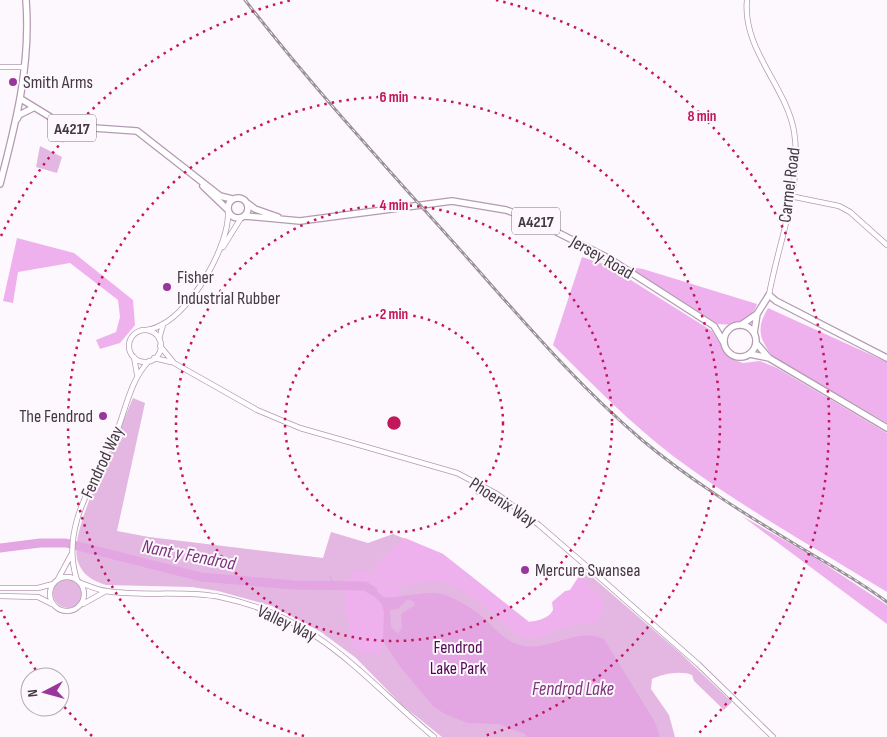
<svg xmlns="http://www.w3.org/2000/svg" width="887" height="737" font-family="'Sofia Sans Condensed',sans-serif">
<rect width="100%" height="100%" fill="#fdf8fd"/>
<path fill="#e3b7e1" d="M40,146L62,157L57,173L36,167Z
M133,398L145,403L117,531L149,537L323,558L331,532L368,543L393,534L443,554L529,622C557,621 571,590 583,569L678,651L732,702L724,710L694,681L692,675C682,670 661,674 652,679L651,689L669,715L675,737H442L402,705L356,658L321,632L272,606L218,591L192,587L106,585C94,581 83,576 78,562C69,538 99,477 110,454C118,436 125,416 133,398Z
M53 593a15 15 0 1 1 30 0a15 15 0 1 1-30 0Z"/>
<path fill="#efb1ed" d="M17,238L74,253L133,300L135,325L120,343L100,349L96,340L116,332L120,317L118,300L70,263L18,272L13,303L3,301Z
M582,257L607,265L712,331L729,358L743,363L760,361L777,368L887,433V592C815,548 740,506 673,456C630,423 591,383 553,345Z
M628,267L643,269L757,304C751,322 735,326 718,324Z
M768,308L887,362V423L773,357C759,339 756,328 768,308Z
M742,516L814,557L887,605V624Z
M405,538L443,554L529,622L547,619L553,610L552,602L565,591L570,590L579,576L600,595L604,605L599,621C595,623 570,625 562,628C554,630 547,637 538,638C517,642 507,625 494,614C482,604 464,589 449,584C419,573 406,600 374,571L375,565Z
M352,572H368L401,589L400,596C389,599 384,597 375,590L376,599L381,603C386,619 381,629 384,643L381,647L379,658L373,652L371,654L359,653L351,643L350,628L344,609L347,583Z"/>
<path fill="#e3a6e2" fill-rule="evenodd" d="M375,590C378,592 381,596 384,597C391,600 425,590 441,594C453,597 469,606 479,614C494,626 504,643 525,646C552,650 577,627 604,639L655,722L660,737H527L525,734L499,724L467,723L445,714L434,707L401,668L383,641L384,612L381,603L372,594ZM407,600L413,601L415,605L401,614L402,627L398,634L391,627L390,610L398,609Z"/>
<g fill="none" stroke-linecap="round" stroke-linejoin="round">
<path stroke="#e3a6e2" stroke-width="1" d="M330,576L334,584"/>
<path stroke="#e3a6e2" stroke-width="9" d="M0,548L40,543H66L201,577L293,585L365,586L373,591"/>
<defs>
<path id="minor" d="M747,0C742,49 786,86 794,131C803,185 778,243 769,295
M0,67H25
M790,196L839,206L850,212L887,245
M223,247L241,218
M147,330C151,329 157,328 161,325C192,310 230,245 228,211
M129 346a16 16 0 1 1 32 0a16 16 0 1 1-32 0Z
M159,339L163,325
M160,346L174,363L257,410L300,428L457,473L497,494L539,525L606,583L698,664L773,737
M134,357L137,374
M154,358L171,362
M50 594a17 17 0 1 1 34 0a17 17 0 1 1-34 0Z
M58,579L71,555
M77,580C59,527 97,477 117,431C126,408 131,379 149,361
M81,583C89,586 98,590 106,591C144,597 182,590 220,597C321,618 361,676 434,737
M0,588H38L53,584
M0,596L38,597L52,604
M83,604L106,591"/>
<path id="major" d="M21,99L65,126L137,131L220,196L232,199
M17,119L19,115L33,108
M0,184C16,123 31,64 26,0
M203,186L227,209
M228 208a10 10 0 1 1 20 0a10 10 0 1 1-20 0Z
M247,203L255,209L278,217
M245,216L300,221L452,201L506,210L531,219L610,259L714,326L724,343
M741,325L757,314
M724 341a16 16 0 1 1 32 0a16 16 0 1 1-32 0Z
M754,333L757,314L769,295L776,301L887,358
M756,343L769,358
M750,354L769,358L887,428"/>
</defs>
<use href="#minor" stroke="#b49ab3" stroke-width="6"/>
<use href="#major" stroke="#b49ab3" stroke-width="8"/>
<use href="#minor" stroke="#fff" stroke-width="4.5"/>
<use href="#major" stroke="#fff" stroke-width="5.5"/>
<defs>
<path id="rail" d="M245,0C313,88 389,170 463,253C520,317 576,384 642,440C689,479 740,511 793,543C824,562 857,579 887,602"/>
</defs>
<use href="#rail" stroke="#999198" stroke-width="3"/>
<use href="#rail" stroke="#fdf8fd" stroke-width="1" stroke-dasharray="4" stroke-linecap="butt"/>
</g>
<g fill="none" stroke="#c2185b" stroke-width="2.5" stroke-dasharray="2.5 5">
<circle cx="394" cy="423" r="109"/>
<circle cx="394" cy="423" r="218"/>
<path d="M304 736A326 326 0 1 1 484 736"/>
<path d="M92 736A435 435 0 0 1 61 703M40 676A435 435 0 0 1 1 610M1 236A435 435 0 0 1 292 0M496 0A435 435 0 0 1 696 736"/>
</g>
<g fill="#9a369b" stroke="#fdf8fd" stroke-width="2">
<circle cx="13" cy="82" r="5"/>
<circle cx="167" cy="287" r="5"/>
<circle cx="103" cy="416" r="5"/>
<circle cx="525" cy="570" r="5"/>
</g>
<g text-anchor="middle" stroke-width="4" stroke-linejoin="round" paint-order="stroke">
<g fill="#fdf8fd" stroke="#7c727b" stroke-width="1">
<rect x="48" y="114.5" width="48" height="27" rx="4"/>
<rect x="512" y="207.5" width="48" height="27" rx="4"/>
</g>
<g font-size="16" font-weight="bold" fill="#443943">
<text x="72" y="134">A4217</text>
<text x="536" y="227">A4217</text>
</g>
<g font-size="18" fill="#443943" stroke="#fdf8fd" text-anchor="start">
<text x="23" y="88">Smith Arms</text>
<text x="177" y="283">Fisher<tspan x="177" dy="21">Industrial Rubber</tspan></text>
<text x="93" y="422" text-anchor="end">The Fendrod</text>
<text x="535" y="576">Mercure Swansea</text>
</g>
<g font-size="18" fill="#443943" stroke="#fdf8fd">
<text transform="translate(789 185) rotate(-83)" y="6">Carmel Road</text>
<text transform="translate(602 257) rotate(30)" y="6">Jersey Road</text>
<text transform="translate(102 462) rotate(-65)" y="6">Fendrod Way</text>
<text transform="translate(503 502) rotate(33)" y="6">Phoenix Way</text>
<text transform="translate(287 623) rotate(25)" y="6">Valley Way</text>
</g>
<g font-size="18" fill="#530855" stroke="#fdf8fd">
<text x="458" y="653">Fendrod<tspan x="458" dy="21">Lake Park</tspan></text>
</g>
<g font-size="19" font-style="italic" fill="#7b337b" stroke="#fdf8fd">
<text transform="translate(189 554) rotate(11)" y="7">Nant y Fendrod</text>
<text x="573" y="695">Fendrod Lake</text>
</g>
</g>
<circle cx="394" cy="423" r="8" fill="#c2185b" stroke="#fdf8fd" stroke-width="2.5"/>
<g font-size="15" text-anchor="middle" font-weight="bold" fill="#c2185b" stroke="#fdf8fd" stroke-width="4" stroke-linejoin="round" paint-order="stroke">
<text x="394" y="102">6 min</text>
<text x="702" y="121">8 min</text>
<text x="394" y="210">4 min</text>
<text x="394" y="319">2 min</text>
</g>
<g transform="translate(45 692) rotate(264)"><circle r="24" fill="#fdf8fd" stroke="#b3acb3"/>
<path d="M0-4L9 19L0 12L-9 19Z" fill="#9a369b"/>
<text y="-8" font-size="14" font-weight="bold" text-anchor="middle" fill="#443943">N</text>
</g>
</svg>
